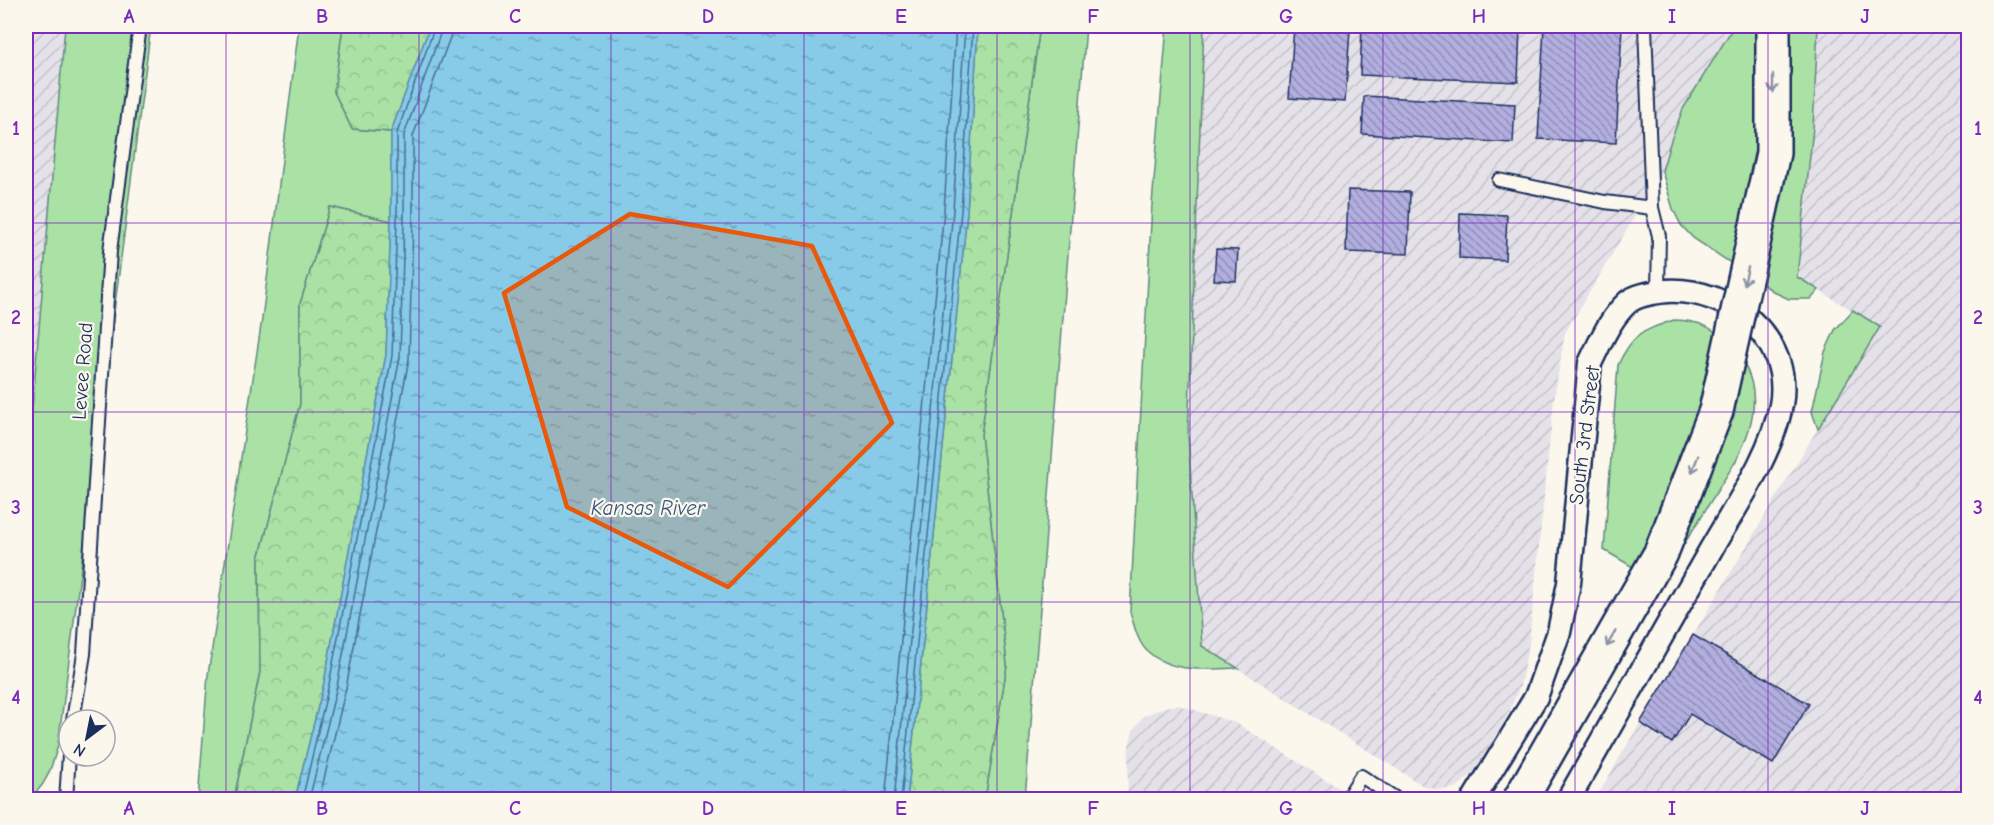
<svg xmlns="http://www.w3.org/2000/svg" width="1994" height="825" font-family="'Comic Neue',sans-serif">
<defs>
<pattern id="industrial-furrows" width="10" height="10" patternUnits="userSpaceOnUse" patternTransform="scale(1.5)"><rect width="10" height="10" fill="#e5e1e8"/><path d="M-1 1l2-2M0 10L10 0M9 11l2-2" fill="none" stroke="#c4c1c9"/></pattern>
<pattern id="forest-crowns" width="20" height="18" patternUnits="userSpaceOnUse" patternTransform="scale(1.5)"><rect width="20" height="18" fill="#aae1a4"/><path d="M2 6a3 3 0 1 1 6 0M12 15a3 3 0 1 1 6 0" fill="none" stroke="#92c190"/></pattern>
<pattern id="water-ripples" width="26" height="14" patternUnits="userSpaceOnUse" patternTransform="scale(1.5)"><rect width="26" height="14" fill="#87cbe8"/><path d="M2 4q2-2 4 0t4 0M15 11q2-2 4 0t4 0" fill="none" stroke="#6ea5bf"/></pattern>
<pattern id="building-back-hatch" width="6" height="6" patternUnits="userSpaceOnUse" patternTransform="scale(1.5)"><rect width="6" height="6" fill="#b2aedf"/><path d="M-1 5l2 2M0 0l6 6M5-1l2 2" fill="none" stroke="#908eb8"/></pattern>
</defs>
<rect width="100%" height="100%" fill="#fbf7ec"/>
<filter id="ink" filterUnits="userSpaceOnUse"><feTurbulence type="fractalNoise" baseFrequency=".0167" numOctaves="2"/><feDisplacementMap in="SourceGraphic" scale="12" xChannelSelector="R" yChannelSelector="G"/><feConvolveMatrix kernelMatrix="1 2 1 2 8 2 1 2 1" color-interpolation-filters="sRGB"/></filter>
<g filter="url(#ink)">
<path fill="url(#industrial-furrows)" d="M26,26H65L26,479Z
M1204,26H1734L1683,109L1671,140L1662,171L1565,333L1554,399L1529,643L1520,686L1507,717L1474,773L1456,788L1440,790L1425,787L1202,646L1188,435Z
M1818,26H1968V799L1595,800L1640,723L1672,743L1690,714L1773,764L1809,704L1693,635L1879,327L1797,277L1813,128Z
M1178,705L1236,723L1356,799L1127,800L1129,746L1133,730L1144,716L1165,707Z"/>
<path fill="#aae1a4" stroke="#628881" stroke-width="1.5" d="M65,26H151L58,745C52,766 46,789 26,800V479Z
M299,26H343L334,92L352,129L391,132V221L330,207L300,304V404L259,559L260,672L234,799L198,800L208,675L262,319Z
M1040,26H1086L1025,799H985L1007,665L981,435Z
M1167,26H1204L1188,435L1202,646L1238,668C1206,669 1172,674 1147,651C1137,641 1134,624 1130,612L1152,204Z
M1734,26H1818L1813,128L1797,277L1819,290L1811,299H1789L1776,293L1693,238L1681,225L1673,209L1662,171L1671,140L1683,109Z
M1853,310L1880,327L1818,429L1812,412L1825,352L1835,330Z
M1674,320C1699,321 1710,325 1728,343C1763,378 1758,417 1737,459L1660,583L1604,550L1618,365C1632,334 1642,331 1674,320Z"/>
<path fill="url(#forest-crowns)" stroke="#628881" stroke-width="1.5" d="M343,26H430L391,132L352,129L334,92Z
M978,26H1040L981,435L1007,665L985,799L907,800L967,212Z
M330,207L391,221L386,355L324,683L295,799L234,800L260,672L259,559L300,404V304Z"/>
<path fill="url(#water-ripples)" stroke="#5c8db1" stroke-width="1.5" d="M430,26H978L967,212L907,799H295L324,683L386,355L391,221V132Z"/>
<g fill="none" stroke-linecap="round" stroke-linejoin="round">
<path stroke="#466d95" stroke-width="1.5" d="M302,800L329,684L392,356L397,221V133L435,26
M309,800L337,686L400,357L404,221V135L443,26
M319,800L346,688L409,359L413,222V136L451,35L452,26
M885,800L944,210L956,26
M894,800L953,211L965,26
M901,800L961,211L973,26"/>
</g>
<path fill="url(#building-back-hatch)" stroke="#1b2f5e" stroke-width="1.5" d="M1294,26L1350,30L1345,102L1289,98Z
M1362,26H1520L1518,82L1360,75Z
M1544,26H1622L1616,143L1538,139Z
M1364,96L1515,104L1513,143L1362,134Z
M1348,190L1410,192L1408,254L1346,252Z
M1460,213L1507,215L1505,260L1459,258Z
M1216,249L1238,250L1236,281L1214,280Z
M1693,635L1809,704L1773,764L1690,714L1672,743L1640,723Z"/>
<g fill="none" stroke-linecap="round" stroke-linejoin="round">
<defs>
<path id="service" d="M1645,26L1652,208L1659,236L1658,292
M1499,180L1605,202L1652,208
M73,720L84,654L110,251L140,26
M66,800L69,755
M1346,800L1361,776L1398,800"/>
<path id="minor" d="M1473,800L1536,697L1559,632L1569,583L1590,363C1600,343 1610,318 1628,302C1637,295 1656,292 1667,291C1729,288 1793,338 1781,405C1772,454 1735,507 1710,551C1663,634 1615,717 1568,800"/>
</defs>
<use href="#service" stroke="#1b2f5e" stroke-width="16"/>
<use href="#minor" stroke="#1b2f5e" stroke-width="27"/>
<use href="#service" stroke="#fbf7ec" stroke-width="12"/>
<use href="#minor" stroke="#fbf7ec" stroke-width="22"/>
<defs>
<path id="motorway-bridge" d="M1520,800L1661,553L1716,411L1773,153V26"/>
</defs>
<use href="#motorway-bridge" stroke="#1b2f5e" stroke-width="38" stroke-linecap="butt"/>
<use href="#motorway-bridge" stroke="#fbf7ec" stroke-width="33"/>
</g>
<defs><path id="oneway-shaft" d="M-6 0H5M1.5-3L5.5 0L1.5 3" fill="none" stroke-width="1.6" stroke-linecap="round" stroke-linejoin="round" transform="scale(1.5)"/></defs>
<g stroke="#8b93a5">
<use href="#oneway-shaft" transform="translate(1773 84) rotate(90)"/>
<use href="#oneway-shaft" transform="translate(1746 276) rotate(103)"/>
<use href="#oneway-shaft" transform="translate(1695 464) rotate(111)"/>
<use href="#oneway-shaft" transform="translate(1611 639) rotate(120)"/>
</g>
</g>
<path fill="#e8590c" fill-opacity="0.2" stroke="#e8590c" stroke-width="4.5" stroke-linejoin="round" d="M630,214L812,246L892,423L728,587L567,507L504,293Z"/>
<path fill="none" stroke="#7b2cbf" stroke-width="1.5" stroke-opacity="0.55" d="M226,26V800M419,26V800M611,26V800M804,26V800M997,26V800M1190,26V800M1383,26V800M1575,26V800M1768,26V800M26,223H1968M26,412H1968M26,602H1968"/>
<g text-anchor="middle" stroke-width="4.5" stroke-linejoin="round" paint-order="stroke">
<g font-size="20" fill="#1b2f5e" stroke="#fbf7ec">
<text transform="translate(82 371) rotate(-86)" y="7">Levee Road</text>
<text transform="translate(1584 435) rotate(-83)" y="7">South 3rd Street</text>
</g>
<g font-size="21" font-style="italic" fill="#365680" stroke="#fbf7ec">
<text x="648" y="515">Kansas River</text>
</g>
</g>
<rect width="1994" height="825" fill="none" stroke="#fbf7ec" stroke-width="66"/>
<g transform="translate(87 738) rotate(212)"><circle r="28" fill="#fbf7ec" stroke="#a1a7b3" stroke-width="1.5"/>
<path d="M0-4.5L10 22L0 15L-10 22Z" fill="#1b2f5e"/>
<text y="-9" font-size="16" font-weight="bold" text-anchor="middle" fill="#1b2f5e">N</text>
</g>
<rect x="33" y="33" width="1928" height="759" fill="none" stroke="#7b2cbf" stroke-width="2"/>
<g font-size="20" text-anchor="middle" font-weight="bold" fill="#7b2cbf">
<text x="129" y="23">A</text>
<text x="322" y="23">B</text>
<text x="515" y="23">C</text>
<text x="708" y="23">D</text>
<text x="901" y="23">E</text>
<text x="1093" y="23">F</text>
<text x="1286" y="23">G</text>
<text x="1479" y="23">H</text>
<text x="1672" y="23">I</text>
<text x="1865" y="23">J</text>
<text x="16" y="135">1</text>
<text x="1978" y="135">1</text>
<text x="16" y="324">2</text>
<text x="1978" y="324">2</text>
<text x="16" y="514">3</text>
<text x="1978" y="514">3</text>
<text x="16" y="704">4</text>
<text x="1978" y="704">4</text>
<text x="129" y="815">A</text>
<text x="322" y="815">B</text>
<text x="515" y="815">C</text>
<text x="708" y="815">D</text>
<text x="901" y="815">E</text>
<text x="1093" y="815">F</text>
<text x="1286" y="815">G</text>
<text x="1479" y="815">H</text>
<text x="1672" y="815">I</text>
<text x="1865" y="815">J</text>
</g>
</svg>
